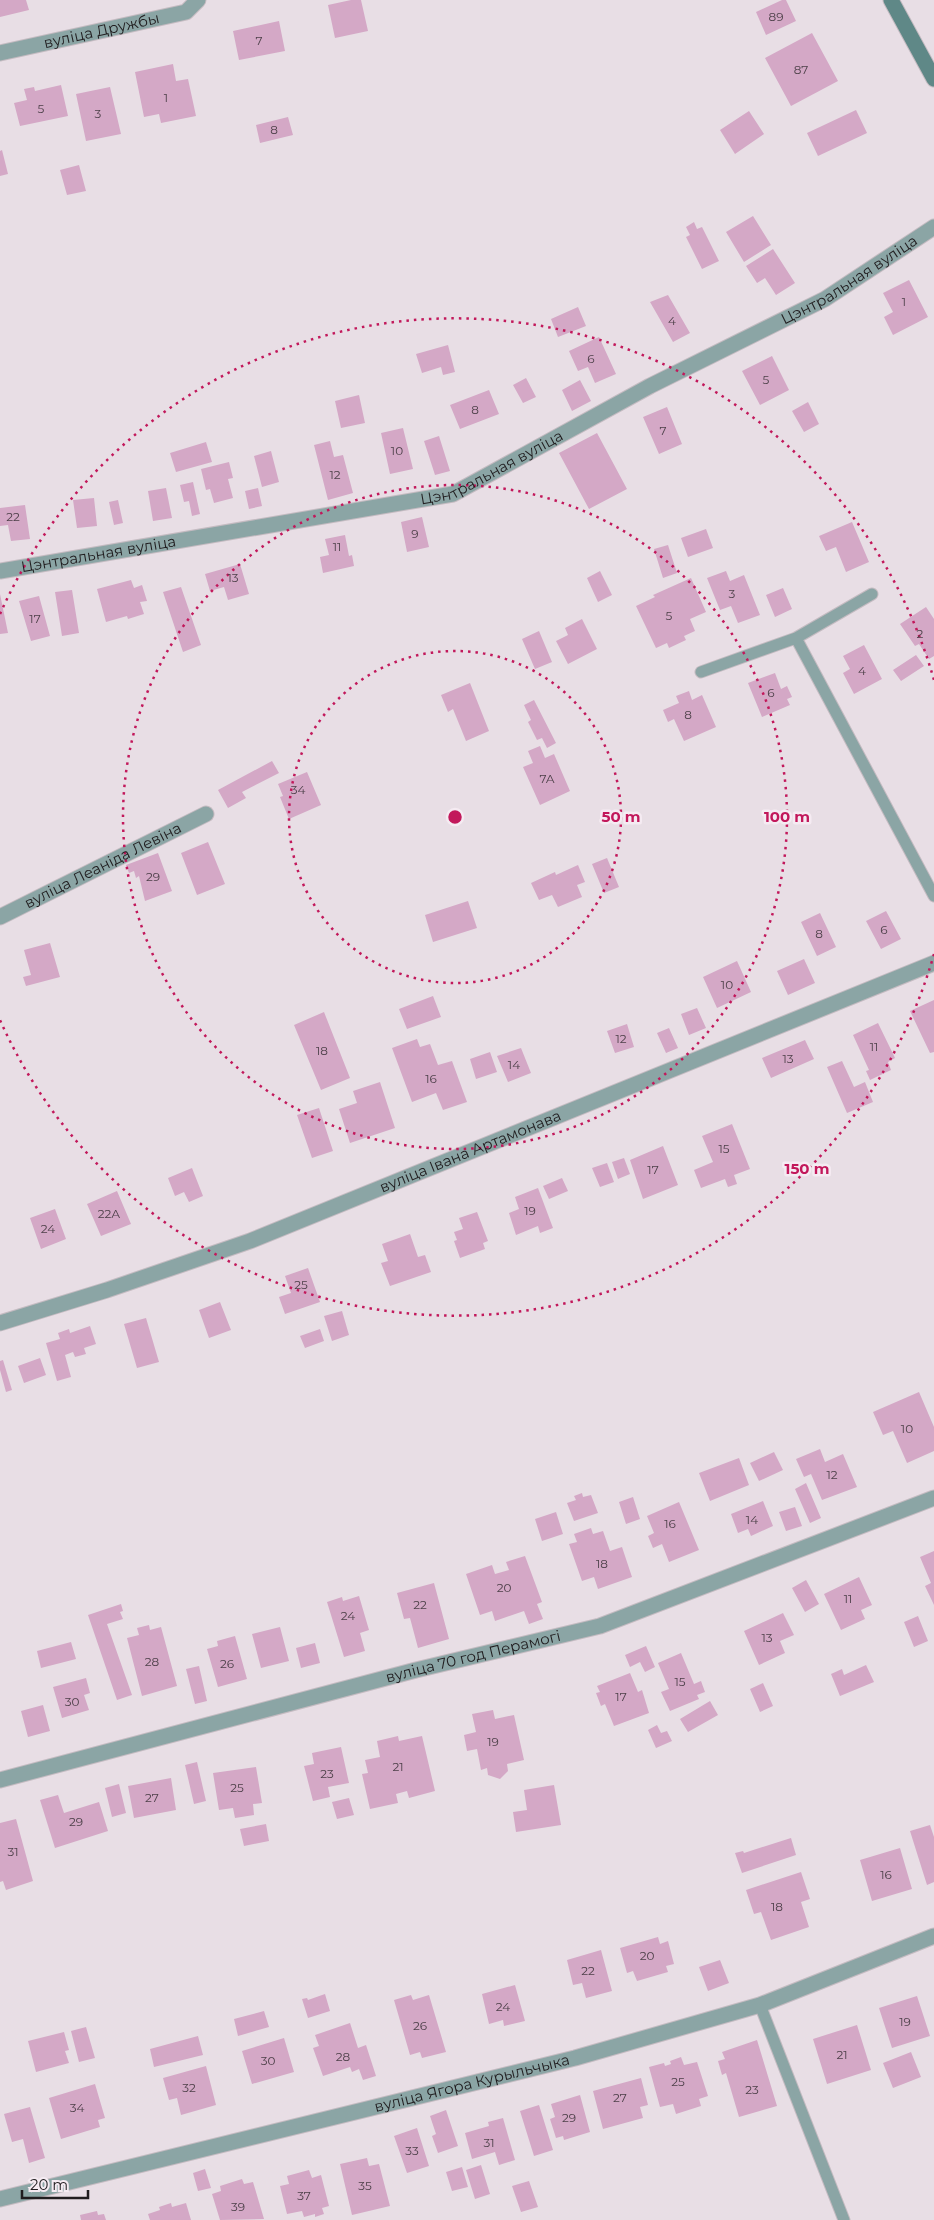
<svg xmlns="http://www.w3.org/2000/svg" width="934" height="2220" font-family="Montserrat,sans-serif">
<rect width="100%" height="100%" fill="#e8dee5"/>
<path fill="#d4a8c6" d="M0,0H26L29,10L0,17Z
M351,0H361L368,31L335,38L328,5Z
M782,0H786L796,21L766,35L756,12Z
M279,21L285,51L239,60L233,31Z
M812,33L838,81L791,106L765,58Z
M173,64L176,81L188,79L196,116L161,123L159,114L144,117L135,72Z
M61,85L68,116L20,126L14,103L27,100L24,89L34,87L35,91Z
M110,87L121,134L86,141L76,94Z
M856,110L867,133L818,156L807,133Z
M749,111L764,134L735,154L720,130Z
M288,117L293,135L260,143L256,125Z
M2,150L8,174L0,176V151Z
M79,165L86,191L67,195L60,170Z
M753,216L771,245L744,262L726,232Z
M694,222L697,229L702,227L719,261L702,269L686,237L690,235L686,227Z
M773,249L795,283L776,295L765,278L757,283L746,266Z
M909,280L928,317L893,335L884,317L893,312L883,293Z
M668,295L690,333L673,342L650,302Z
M578,307L586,326L558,337L551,319Z
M599,337L616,374L595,383L588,367L578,371L569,351Z
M448,345L455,372L443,375L441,367L422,373L416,354Z
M772,356L789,390L760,405L742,371Z
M526,378L536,397L523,403L513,385Z
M580,380L591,401L572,411L562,390Z
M489,390L499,414L460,429L450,405Z
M359,395L365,423L341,428L335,401Z
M808,402L819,424L804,432L792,411Z
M667,407L682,444L659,454L643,417Z
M403,428L413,469L390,474L381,433Z
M597,433L627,489L589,509L559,453Z
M439,436L450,471L435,475L424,441Z
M330,441L334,457L343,455L353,493L328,500L314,445Z
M206,442L212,462L176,472L170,453Z
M271,451L279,482L262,487L254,456Z
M229,462L233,478L228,479L233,498L214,503L210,489L206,490L201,469Z
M193,482L200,514L192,516L189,501L184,502L180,485Z
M166,488L172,518L153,521L148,491Z
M258,488L262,506L249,509L245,491Z
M94,498L97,526L77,528L73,500Z
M118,500L123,523L114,525L109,502Z
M25,505L30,539L11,541L8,525L0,526V508Z
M422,517L429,547L407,552L401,522Z
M852,522L869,562L846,572L836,547L826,551L819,536Z
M706,529L713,548L688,557L681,538Z
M345,535L349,556L352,555L354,566L323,573L320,557L329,555L325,539Z
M668,545L677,573L663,578L654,549Z
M240,564L249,594L228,600L224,587L210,591L205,574Z
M600,571L612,595L598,602L587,578Z
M726,571L730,581L744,575L760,615L738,623L731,606L720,610L707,578Z
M691,578L706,612L690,619L695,631L684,636L686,640L669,648L667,643L656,648L636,606L655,597L653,595Z
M131,580L134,588L142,585L147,601L140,602L144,614L128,619L127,616L106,622L97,589Z
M181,587L201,645L183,652L163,592Z
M783,588L792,609L775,617L766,595Z
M72,590L79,633L62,636L55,592Z
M0,594L8,633L0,634Z
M39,596L50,636L31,641L19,601Z
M926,607L934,619V656L929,659L919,644L915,646L900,624Z
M582,619L597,649L568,664L556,641L568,635L565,628Z
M539,631L552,662L535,669L522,639Z
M864,645L882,679L854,694L843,673L850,669L843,656Z
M916,655L924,666L901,681L893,670Z
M775,673L781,689L787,686L792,697L787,699L790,705L762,717L748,683Z
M470,683L489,731L466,741L453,709L448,712L441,695Z
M689,691L692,700L702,695L716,727L684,741L674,719L668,722L663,710L679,703L676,696Z
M534,700L556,743L547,748L542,738L537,740L528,722L531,720L524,705Z
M540,746L545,758L554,754L570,791L540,805L523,767L533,763L528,751Z
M272,761L279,773L242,792L246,798L228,808L218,790Z
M307,772L321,805L289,819L280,797L283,796L278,784Z
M208,842L225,884L197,895L181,853Z
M158,853L172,891L145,901L139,876L136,878L134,871L129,873L126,865Z
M607,858L619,887L604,893L592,864Z
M578,865L585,882L577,885L582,897L558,907L552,895L539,900L531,883L555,872L556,875Z
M468,901L477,928L433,942L425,915Z
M886,911L901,939L881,949L866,921Z
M820,913L836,947L817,956L801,922Z
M50,943L60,977L26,986L23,977L31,975L24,950Z
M804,959L815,983L788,995L777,971Z
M737,961L751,992L717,1008L703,977Z
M433,996L441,1017L407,1029L399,1009Z
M934,1000V1052L930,1053L910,1011Z
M697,1008L706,1028L689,1035L681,1014Z
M324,1012L350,1078L321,1090L294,1025Z
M878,1023L895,1058L888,1062L891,1070L870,1080L866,1071L869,1070L853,1035Z
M627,1024L634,1047L615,1053L607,1031Z
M669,1028L678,1048L666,1053L657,1033Z
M417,1039L420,1047L430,1044L438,1065L452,1061L467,1102L443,1110L436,1093L412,1102L392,1048Z
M805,1040L814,1059L771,1078L762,1058Z
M521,1048L531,1073L508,1082L497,1056Z
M490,1052L497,1072L476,1079L470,1059Z
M842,1061L854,1087L865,1082L873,1102L847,1113L827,1067Z
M380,1082L395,1128L350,1143L339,1109L357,1103L353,1091Z
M319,1108L333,1151L312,1158L297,1115Z
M732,1124L750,1169L734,1175L737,1184L728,1187L725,1179L701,1188L694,1170L713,1162L702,1136Z
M663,1146L678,1185L643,1199L630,1160Z
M624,1158L630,1174L618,1179L612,1162Z
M607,1163L614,1182L600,1187L592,1168Z
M192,1168L203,1196L189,1202L184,1192L175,1196L168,1178Z
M562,1178L568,1191L549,1199L543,1186Z
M538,1188L553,1228L540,1233L538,1226L516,1235L509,1213L519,1209L515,1197Z
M117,1191L131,1224L101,1236L87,1204Z
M55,1209L66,1239L41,1249L30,1218Z
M477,1212L488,1241L483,1243L485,1249L460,1258L454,1241L457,1240L454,1232L463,1229L459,1218Z
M410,1234L418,1257L425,1255L431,1272L390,1286L381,1263L388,1261L382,1244Z
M308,1268L320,1302L285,1314L279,1297L291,1293L285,1276Z
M220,1302L231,1330L209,1338L199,1310Z
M342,1311L349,1335L332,1341L324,1316Z
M146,1318L159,1362L137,1368L124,1324Z
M90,1326L96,1344L84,1348L86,1354L75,1357L73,1352L65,1355L71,1377L57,1381L46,1343L60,1339L58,1333L69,1329L70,1333Z
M320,1329L324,1341L305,1348L300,1336Z
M40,1358L46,1375L24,1383L18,1366Z
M3,1360L12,1390L6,1392L0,1370V1361Z
M919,1392L934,1427V1451L907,1463L893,1431L883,1435L873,1412Z
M820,1449L825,1462L843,1454L857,1487L822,1500L811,1474L804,1477L796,1459Z
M774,1452L783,1470L759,1481L750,1463Z
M739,1458L749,1485L710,1501L699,1473Z
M806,1483L821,1518L810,1523L795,1489Z
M582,1493L583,1497L591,1495L598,1513L574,1521L567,1503L576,1500L574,1496Z
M633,1497L640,1519L626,1524L619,1502Z
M763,1501L773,1526L751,1536L748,1529L738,1533L731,1514Z
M679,1502L699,1550L669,1562L662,1544L653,1548L648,1536L654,1533L647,1516Z
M795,1507L802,1526L786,1531L779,1512Z
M556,1512L563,1534L542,1541L535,1519Z
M591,1528L593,1534L603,1531L610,1551L622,1547L632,1577L598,1589L594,1577L582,1581L569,1544L577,1542L574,1534Z
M934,1551V1605L925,1586L931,1583L920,1557Z
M525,1556L542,1602L537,1604L543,1619L529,1624L524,1611L495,1621L492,1611L480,1615L466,1574L492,1565L495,1574L509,1570L506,1562Z
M859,1577L872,1605L861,1610L865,1619L841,1630L824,1594Z
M806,1580L819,1604L805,1612L792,1588Z
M434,1583L449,1639L418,1648L410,1618L404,1619L397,1593Z
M359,1596L369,1630L360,1633L365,1651L344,1657L327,1602L342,1597L343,1601Z
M121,1604L123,1611L120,1612L123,1619L107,1624L132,1695L117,1700L88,1615Z
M783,1613L794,1635L780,1641L785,1653L759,1665L744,1631Z
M918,1616L928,1641L914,1647L904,1622Z
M149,1625L150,1630L161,1627L177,1686L142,1696L127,1638L139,1635L137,1628Z
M280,1627L289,1661L261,1668L252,1634Z
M235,1636L247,1679L218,1687L207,1649L218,1646L217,1641Z
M71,1642L76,1659L41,1668L37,1651Z
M315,1643L320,1663L301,1668L296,1648Z
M646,1646L655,1667L645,1672L640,1662L630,1667L625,1655Z
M681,1653L694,1684L701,1681L705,1692L697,1695L699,1699L670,1711L661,1692L669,1689L658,1663Z
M866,1665L874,1682L840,1696L831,1674L842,1669L844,1675Z
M199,1666L207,1701L195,1704L186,1669Z
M630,1673L638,1692L642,1690L649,1713L614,1726L605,1704L601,1706L596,1693L600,1692L597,1686Z
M86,1678L90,1693L84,1695L89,1710L62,1718L53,1687Z
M763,1683L773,1706L760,1712L750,1689Z
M710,1701L718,1715L688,1732L680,1719Z
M43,1705L50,1731L28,1737L21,1711Z
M493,1710L495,1719L514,1715L524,1760L507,1764L508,1771L500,1779L488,1775L487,1768L481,1770L477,1749L467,1751L464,1735L476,1732L472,1714Z
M657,1725L661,1733L667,1731L672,1741L656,1748L648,1730Z
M398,1736L399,1741L422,1736L435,1791L409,1798L407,1791L396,1794L398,1803L370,1809L362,1774L368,1773L365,1760L380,1757L377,1741Z
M341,1747L349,1783L328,1787L330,1797L313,1801L304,1766L314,1764L312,1753Z
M197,1762L206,1801L194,1804L185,1765Z
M256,1767L262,1803L253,1804L254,1815L235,1818L233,1808L219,1810L213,1773Z
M171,1778L176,1810L134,1818L128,1786Z
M119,1784L126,1813L112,1817L105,1788Z
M554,1785L561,1825L516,1832L513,1812L527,1810L524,1790Z
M58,1795L64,1813L99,1802L108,1831L55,1848L40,1800Z
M349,1798L354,1815L337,1819L332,1802Z
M16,1819L33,1881L6,1890L3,1881L0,1882V1823Z
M266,1824L269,1841L244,1846L240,1829Z
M930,1825L934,1837V1882L927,1885L910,1831Z
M791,1838L796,1855L742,1873L735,1853L743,1851L744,1853Z
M900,1848L912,1889L872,1901L860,1860Z
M801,1872L810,1899L801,1902L809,1927L771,1940L761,1912L754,1914L746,1890Z
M658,1937L660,1944L668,1941L674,1964L666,1966L668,1972L637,1981L633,1971L627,1973L620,1948Z
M601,1950L612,1991L586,1998L582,1983L573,1985L567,1960Z
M720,1960L729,1983L708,1991L699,1967Z
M515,1985L525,2021L504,2026L503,2020L489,2024L482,1994Z
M325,1994L330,2011L308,2018L302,1999L307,1998L308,2000Z
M411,1995L413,2000L429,1995L446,2052L422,2058L420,2052L410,2055L394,2000Z
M917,1996L930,2036L892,2048L879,2008Z
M264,2011L269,2027L238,2036L234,2019Z
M350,2023L358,2048L366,2045L376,2076L363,2080L359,2069L352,2072L350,2067L323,2076L313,2048L319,2046L315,2035Z
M857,2025L871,2070L827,2084L813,2039Z
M86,2027L95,2058L79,2062L71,2031Z
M64,2032L69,2050L65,2051L69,2063L36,2072L28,2041Z
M198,2036L203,2055L154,2067L150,2049Z
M284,2038L294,2072L252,2084L242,2051Z
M757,2040L777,2106L739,2117L726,2073L722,2075L718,2061L725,2059L722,2052Z
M911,2052L921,2077L893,2088L883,2063Z
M681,2057L684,2065L697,2062L708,2096L699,2099L701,2106L676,2114L673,2104L660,2107L649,2067L664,2063L665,2066L671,2064L670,2061Z
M206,2066L216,2105L181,2115L177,2098L169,2100L163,2078Z
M641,2078L648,2105L640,2107L643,2118L603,2129L593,2091Z
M95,2084L105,2118L98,2120L100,2127L61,2139L49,2098Z
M580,2095L590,2132L564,2140L563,2136L556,2138L550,2119L555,2117L551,2104Z
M539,2105L553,2150L534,2156L520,2111Z
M30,2107L45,2158L29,2163L23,2139L12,2142L4,2114Z
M446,2110L458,2146L438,2153L432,2136L436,2134L430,2116Z
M503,2118L515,2160L499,2165L495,2152L472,2159L465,2133L489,2126L488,2122Z
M417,2128L429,2166L407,2173L394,2136Z
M367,2158L369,2166L379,2164L390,2206L352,2215L340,2164Z
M481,2165L490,2194L475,2199L466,2170Z
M462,2167L468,2187L452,2191L446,2172Z
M205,2169L211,2188L198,2191L193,2173Z
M309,2170L312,2178L321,2175L329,2206L322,2208L324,2214L315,2217V2214L304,2217L302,2211L287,2214L280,2186L289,2184L287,2176Z
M242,2179L244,2184L253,2182L264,2219L220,2220L212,2194L221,2191L220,2186Z
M529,2181L538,2207L521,2212L512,2186Z
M171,2203L172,2207L186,2203L191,2220H150L148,2214L160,2210L159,2207Z
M97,2211L98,2215L104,2214L106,2220H81L80,2215Z"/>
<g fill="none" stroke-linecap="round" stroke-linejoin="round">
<defs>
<path id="service" d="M796,638L872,594
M701,672L796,638L934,896
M760,2005L844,2220"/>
<g id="minor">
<path id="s1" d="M0,53L186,12L198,0"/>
<path id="s2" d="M0,571L453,494L650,386L825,299L934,227"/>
<path id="s3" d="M0,917L206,814"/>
<path id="s4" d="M0,1323L107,1290L250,1241L934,963"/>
<path id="s5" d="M0,1780L416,1670L600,1626L934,1498"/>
<path id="s6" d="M0,2199L575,2058L760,2005L934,1936"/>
</g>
<path id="secondary" d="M891,0L934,79"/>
</defs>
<use href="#service" stroke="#c4bbc1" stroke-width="13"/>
<use href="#minor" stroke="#c4bbc1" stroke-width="17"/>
<use href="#secondary" stroke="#c4bbc1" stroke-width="17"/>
<use href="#service" stroke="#8ba5a5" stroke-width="11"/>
<use href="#minor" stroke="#8ba5a5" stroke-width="15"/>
<use href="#secondary" stroke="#5f8887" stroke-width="15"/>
</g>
<g fill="none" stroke="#c2185b" stroke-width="2.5" stroke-dasharray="2.5 5">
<circle cx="455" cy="817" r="166"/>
<circle cx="455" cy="817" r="332"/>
<path d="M934 954A498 498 0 0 1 0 1020M0 614A498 498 0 0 1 934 680"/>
</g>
<g text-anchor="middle" stroke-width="5" stroke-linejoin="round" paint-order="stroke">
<g font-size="12" fill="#4d4049">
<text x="776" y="21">89</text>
<text x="259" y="45">7</text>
<text x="801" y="74">87</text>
<text x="166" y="102">1</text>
<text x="41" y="113">5</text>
<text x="98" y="118">3</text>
<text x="274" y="134">8</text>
<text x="904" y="306">1</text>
<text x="672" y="325">4</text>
<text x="591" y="363">6</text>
<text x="766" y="384">5</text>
<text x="475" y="414">8</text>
<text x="663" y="435">7</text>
<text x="397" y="455">10</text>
<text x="335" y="479">12</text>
<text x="13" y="521">22</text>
<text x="415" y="538">9</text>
<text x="337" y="551">11</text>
<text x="233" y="582">13</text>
<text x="732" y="598">3</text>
<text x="669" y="620">5</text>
<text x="35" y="623">17</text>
<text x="920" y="638">2</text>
<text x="862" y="675">4</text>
<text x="771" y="697">6</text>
<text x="688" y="719">8</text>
<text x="547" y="783">7А</text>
<text x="298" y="794">34</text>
<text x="153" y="881">29</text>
<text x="884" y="934">6</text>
<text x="819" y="938">8</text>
<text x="727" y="989">10</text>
<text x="621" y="1043">12</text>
<text x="874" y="1051">11</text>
<text x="322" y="1055">18</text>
<text x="788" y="1063">13</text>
<text x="514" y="1069">14</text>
<text x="431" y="1083">16</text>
<text x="724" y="1153">15</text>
<text x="653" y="1174">17</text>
<text x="530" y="1215">19</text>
<text x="109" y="1218">22А</text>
<text x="48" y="1233">24</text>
<text x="301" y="1289">25</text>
<text x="907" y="1433">10</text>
<text x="832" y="1479">12</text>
<text x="752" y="1524">14</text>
<text x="670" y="1528">16</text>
<text x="602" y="1568">18</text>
<text x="504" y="1592">20</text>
<text x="848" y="1603">11</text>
<text x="420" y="1609">22</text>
<text x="348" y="1620">24</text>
<text x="767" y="1642">13</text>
<text x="152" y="1666">28</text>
<text x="227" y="1668">26</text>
<text x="680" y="1686">15</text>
<text x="621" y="1701">17</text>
<text x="72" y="1706">30</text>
<text x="493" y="1746">19</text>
<text x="398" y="1771">21</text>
<text x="327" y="1778">23</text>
<text x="237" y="1792">25</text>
<text x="152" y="1802">27</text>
<text x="76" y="1826">29</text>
<text x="13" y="1856">31</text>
<text x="886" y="1879">16</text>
<text x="777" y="1911">18</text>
<text x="647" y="1960">20</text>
<text x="588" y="1975">22</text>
<text x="503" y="2011">24</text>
<text x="905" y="2026">19</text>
<text x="420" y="2030">26</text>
<text x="842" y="2059">21</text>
<text x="343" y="2061">28</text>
<text x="268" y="2065">30</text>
<text x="678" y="2086">25</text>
<text x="189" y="2092">32</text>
<text x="752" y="2094">23</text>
<text x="620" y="2102">27</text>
<text x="77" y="2112">34</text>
<text x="569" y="2122">29</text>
<text x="489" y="2147">31</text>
<text x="412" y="2155">33</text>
<text x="365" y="2190">35</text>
<text x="304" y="2200">37</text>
<text x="238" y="2211">39</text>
</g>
<g font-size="15" fill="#201d1f" stroke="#f5ebf2">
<text dy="5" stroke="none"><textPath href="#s1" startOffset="104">вуліца Дружбы</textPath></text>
<text dy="5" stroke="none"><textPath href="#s2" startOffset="910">Цэнтральная вуліца</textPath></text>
<text dy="5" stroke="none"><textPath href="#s2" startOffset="505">Цэнтральная вуліца</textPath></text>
<text dy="5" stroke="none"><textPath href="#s2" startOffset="100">Цэнтральная вуліца</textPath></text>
<text dy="5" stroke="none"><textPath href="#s3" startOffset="115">вуліца Леаніда Левіна</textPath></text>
<text dy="5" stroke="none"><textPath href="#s4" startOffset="501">вуліца Івана Артамонава</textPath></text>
<text dy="5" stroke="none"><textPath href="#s5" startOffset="489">вуліца 70 год Перамогі</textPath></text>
<text dy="5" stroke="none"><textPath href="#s6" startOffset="486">вуліца Ягора Курыльчыка</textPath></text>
</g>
</g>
<circle cx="455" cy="817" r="8" fill="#c2185b" stroke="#f5ebf2" stroke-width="2.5"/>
<g font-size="15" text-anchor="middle" font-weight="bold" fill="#c2185b" stroke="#f5ebf2" stroke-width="5" stroke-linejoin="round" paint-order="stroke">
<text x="621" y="822">50 m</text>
<text x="787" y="822">100 m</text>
<text x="807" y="1174">150 m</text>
</g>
<path d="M22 2190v8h66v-8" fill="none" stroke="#201d1f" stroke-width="2.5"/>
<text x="30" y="2190" font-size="15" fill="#201d1f" stroke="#f5ebf2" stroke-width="4" paint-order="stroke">20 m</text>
</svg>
